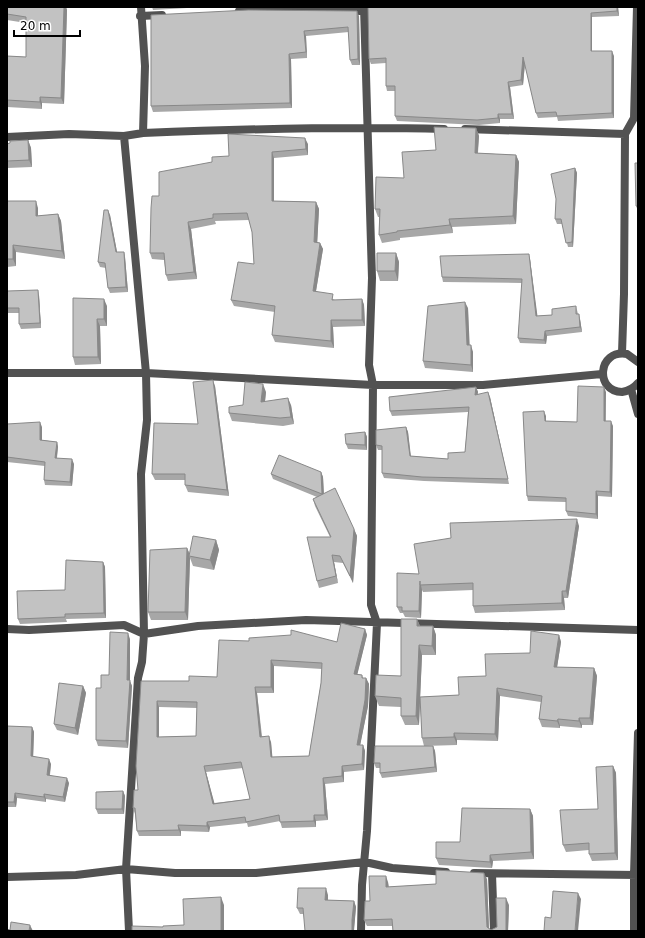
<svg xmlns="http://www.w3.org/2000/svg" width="645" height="938" font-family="'DejaVu Sans',sans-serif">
<rect width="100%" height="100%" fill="#fff"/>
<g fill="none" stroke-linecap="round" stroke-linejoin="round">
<path stroke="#525252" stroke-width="8" d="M141,7L145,66L143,133
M239,11H363
M140,16L162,15
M465,129L625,134
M124,136L146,373L147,420L141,474L144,634L142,662L138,678L126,869L129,931
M7,137L69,134L124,136L143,133C244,129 343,126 444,129
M622,353L624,294L625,134L634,118L637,7
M638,362L627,354C597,349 595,392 622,392C628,391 634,388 638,383
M7,373H146L373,385H483L602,374
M631,389L638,414
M7,629L29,630L124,625L144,634L198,626L306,620L638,630
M474,873L638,875
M492,874L494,931
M7,877L76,875L126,869L175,873H256L365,862L392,868L446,872
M361,931L362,885L367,831L377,623L371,605L373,385L369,365L372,278L364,7
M634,931V875L638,733"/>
</g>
<path fill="#a7a7a7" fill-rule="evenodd" d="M7,7H66L67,10L64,104L42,103V109L7,107V56L26,57V23L7,20Z
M152,7H204L153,10Z
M618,7L619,16L592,17V51L614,56V118L558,121L557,117L538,118L536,113L525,64L523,85L510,87L514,119H500V123L479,125L397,121L395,116V91H387L386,86V63L371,64L369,59Z
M151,15L359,16L360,65H352L350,60L349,32L306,36L307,58L291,59L292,108L153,112L151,106Z
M476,128L479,136L478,153L516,155L519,162L516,224L452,227L453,233L400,238V240L382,243L379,235V217H378L375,209L404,178L436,150Z
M28,140L31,148L32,167L7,168V144Z
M308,144V155L274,158V201L316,202L319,209L317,242L320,243L323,249L316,291L335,300L362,299L364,305L365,326L333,327L334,348L275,342L272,335L275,312L234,306L231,300L254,264L252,232L249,220L215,221L216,224L191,229L197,279L168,281L166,275L164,260L152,259L150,253L159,196L212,162L229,156Z
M638,163V211L636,206Z
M575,168L577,173L573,247H568L562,224H557L555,219Z
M7,201L38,208V216L58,214L61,221L65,259L16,252V266L7,267Z
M110,215L117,252H124L125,257L128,292L110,293L108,288L106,268L100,267L98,262Z
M396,253L399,262L398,281H380L377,271Z
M530,259L537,316L552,315L576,306L578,314L580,319L582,332L547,336L546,344L520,343L518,338L522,283L443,282L442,277Z
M7,291L39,295L41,328L21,329L19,324V313H7Z
M73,298L107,306V326H100L101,364L75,365L73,357Z
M468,308L469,345L473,352V372L425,368L423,361Z
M215,386L229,496L188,492L185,485V480H155L152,474L198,424Z
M476,387L478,392L477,394L490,397L509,484L424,481L384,478L382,473V450H378L376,445L406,427L408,432L411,456L448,459L465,452L468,412L392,416L390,411Z
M266,392L265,402L291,405L294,424L283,426L232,421L229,413Z
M606,392V421L613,426L612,497L598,496V519L568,516L566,511V502L528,501L527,496L546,416V421L577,422Z
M7,424L42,427V440L57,442L58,447L57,458L74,464L72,486L45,485L44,480L45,466L7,462Z
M365,432L367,437V450L348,449L346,444Z
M321,472L323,477L324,494L354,529L357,536L353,583L343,563L334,562L338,583L319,588L317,581L330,537L315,506L313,499L317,497L273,479L271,474Z
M579,526L568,598H564L565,610L475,613L473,606V590L423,592L422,590L421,618L405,617L403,613H400L397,607L419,574Z
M216,540L219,550L214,570L193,566L190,558L188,620H151L148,612L187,548L190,554Z
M103,562L105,567L106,618L66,619L67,622L20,624L18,619L65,590Z
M417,619L420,626H433L436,635V655H422L420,697L459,695L486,676L530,653L559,635L561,642L557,667L594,668L597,676L593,725H582V728L560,726V728L542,727L539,719L541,702L500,696L498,741L457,740V745L424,746L422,738L420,697L419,725H405L401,716V707L379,706L375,696L401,676Z
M365,629L367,635L357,674L362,675L363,678H366L369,684L368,706L360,745H363L365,751L364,770L344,772V782L325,784L328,820L316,821V827L282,828L280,821L248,827L247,823L210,827L209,832L181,831V836H139L137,831L135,814L133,808L138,790L141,681H189L217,677L249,641L337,642ZM274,666L322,669L321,683L309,756L272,757L271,742L262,736L257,693H274ZM159,707L197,708L196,736L159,737ZM243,768L250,799L214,803L206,772Z
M130,639V681L132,686L128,748L98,746L96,740L101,688Z
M83,686L86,693L78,735L57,730L54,724Z
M7,726L32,727L34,732L33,756L51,764L50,775L69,783L65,802L46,799V802L17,798L16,807H7Z
M433,746L435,751L437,772L382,778L380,773V768H376L374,763Z
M613,766L616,773L618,860L592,861L589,854V850L566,852L563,845L598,809Z
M123,791L125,796L124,814H98L96,809Z
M530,809L533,816L534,859L493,861L492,868L439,865L436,858L460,842Z
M487,879L489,928L491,930L497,927L509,905L508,931H393L392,926H367L364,920L370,901L388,882L389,887L436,884Z
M328,895V900L354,901L356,907L354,927L304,914H300L297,908Z"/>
<path fill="#888" d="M64,7H66L67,10L64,104L61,98Z
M617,7H618L619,16L617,11Z
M357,11L359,16L360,65L358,59Z
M591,13L592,17V56L591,51Z
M304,31L306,36L307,58L306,52Z
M612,51L614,56V118L612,113Z
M289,54L291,59L292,108L290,103Z
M523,57L525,62L523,85L521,80Z
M508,82L510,87L514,119L512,114Z
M40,97L42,103V109L40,102Z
M498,114L500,119V123L498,118Z
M476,128L479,136L477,160L475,153Z
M305,138L308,144V155L306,149Z
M28,140L31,148L32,167L29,160Z
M272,152L274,158V207L272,201Z
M516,155L519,162L516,224L513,216Z
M575,168L577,173L573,247L572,242Z
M36,201L38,208V224L36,216Z
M316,202L319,209L317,248L314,242Z
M108,210L110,215L118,257L116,252Z
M58,214L61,221L65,259L62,251Z
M449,219L452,227L453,233L450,225Z
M188,222L191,229L197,279L194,272Z
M320,243L323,249L315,297L313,291Z
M13,245L16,252V266L13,259Z
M124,252L125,257L128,292L126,287Z
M396,253L399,262L398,281L395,271Z
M529,254L530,259L538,320L536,316Z
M38,290L39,295L41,328L40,323Z
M104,299L107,306V326L104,319Z
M362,299L364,305L365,326L362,320Z
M465,302L468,308L470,352L467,345Z
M579,314L580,319L582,332L580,327Z
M97,319L100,326L101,364L98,357Z
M331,320L333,327L334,348L331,341Z
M545,331L547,336L546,344L544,340Z
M471,345L473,352V372L471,365Z
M213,380L215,386L229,496L227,490Z
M263,384L266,392L264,409L261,402Z
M476,387L478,392L477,400L475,395Z
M604,387L606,392L605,426L604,421Z
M488,392L490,397L509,484L508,479Z
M288,398L291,405L294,424L291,417Z
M544,411L546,416V426L545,421Z
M611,421L613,426L612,497L610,492Z
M40,422L42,427V445L40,440Z
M406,427L408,432L411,460L410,456Z
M365,432L367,437V450L365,445Z
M57,442L58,447L56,463L55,458Z
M72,459L74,464L72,486L70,482Z
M321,472L323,477L324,499L322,494Z
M596,491L598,496V519L596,514Z
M577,519L579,526L568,598L566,591Z
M354,529L357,536L353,583L350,576Z
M216,540L219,550L214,570L210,560Z
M187,548L190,556H189L190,558L188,620L185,612Z
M332,555L334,562L338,583L336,576Z
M103,562L105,567L106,618L104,613Z
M420,581L422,590L421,618L419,611Z
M562,591L564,598L565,610L562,603Z
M417,619L421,629L417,626Z
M433,626L436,635V655L432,646Z
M365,629L367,635L356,680L354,674Z
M128,633L130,639V681L132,686L128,748L126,741Z
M559,635L561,642L556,674L554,667Z
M419,645L422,655L419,725L416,716Z
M271,660L274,666V693L271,687Z
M594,668L597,676L593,725L590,718Z
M366,678L369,684L368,706L359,751L357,745Z
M83,686L86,693L78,735L75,728Z
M255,687L257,693L262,742L260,737Z
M497,688L500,696L498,741L495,734Z
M157,701L159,707V743L157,737Z
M579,718L582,725V728L579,721Z
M558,719L560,726V728L557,721Z
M32,727L34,732L33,761L31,756Z
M454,733L457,740V745L454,737Z
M269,736L271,742L273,763L271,757Z
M363,745L365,751L364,770L362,764Z
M433,746L435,751L437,772L435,767Z
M49,759L51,764L49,780L47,775Z
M204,766L206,772L216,809L213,804Z
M342,766L344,772V782L342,776Z
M613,766L616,773L618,860L615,853Z
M67,778L69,783L65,802L63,797Z
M323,778L325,784L328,820L325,815Z
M123,791L125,796L124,814L122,809Z
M15,793L17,798L16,807L14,802Z
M44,794L46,799V802L44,797Z
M530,809L533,816L534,859L531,852Z
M314,815L316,821V827L314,821Z
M207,822L210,827L209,832L207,826Z
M178,825L181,831V836L179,830Z
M490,855L493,861L492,868L490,862Z
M484,873L487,879L489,931L487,927Z
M386,876L388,882L389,894L386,887Z
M326,888L328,895V906L325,900Z
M578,893L581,899L578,931H575Z
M221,897L224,905V931H221Z
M506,898L509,905L508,931H506Z
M354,901L356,907L354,931H352V920Z
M30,925L33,931H29Z"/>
<path fill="#c2c2c2" stroke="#888" fill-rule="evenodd" d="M7,7H64L61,98L40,97V102L7,100V56L26,57V17L7,14Z
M368,7H617V11L591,13V51H612V113L557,116L556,112L536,113L523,57L521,80L508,82L512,114H498V118L477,120L395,116V86H386V58L369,59Z
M248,10L357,11L358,59L350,60L348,27L304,31L306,52L289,54L290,103L151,106V15Z
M434,127L476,128L475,153L516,155L513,216L449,219L450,225L397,231V232L379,235L380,209H375L376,177L404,178L402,152L436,150Z
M228,134L305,138L306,149L272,152V201L316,202L314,242L320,243L313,291L333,294L332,300L362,299V320H331V341L272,335L275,306L231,300L238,262L254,264L252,232L247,213L213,214V218L188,222L194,272L166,275L164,253H150L151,208L152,196H159V172L212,162V157L229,156Z
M28,140L29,160L7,161V144L10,143V141Z
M635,163H638V206H636Z
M575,168L572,242L566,243L561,219H555L556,199L551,174Z
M7,201H36V216L58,214L62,251L13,245V259H7Z
M104,210H108L116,252H124L126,287L108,288L105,263L98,262Z
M377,253H396L395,271H377Z
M529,254L536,316L552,315V309L576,306V314H579L580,327L545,331L544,340L518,338L522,279L442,277L440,256Z
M38,290L40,323L19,324V308H7V291Z
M73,298L104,299V319H97L98,357H73Z
M465,302L467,345H471V365L423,361L428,306Z
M213,380L227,490L185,485V474H152L154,423L198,424L193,382Z
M245,382L263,384L261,402L288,398L291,417L280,418L229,413V407L243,405Z
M578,386L604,387V421H611L610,492L596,491V514L566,511V498L527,496L523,412L544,411L545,421L577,422Z
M476,387L475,395L488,392L508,479L422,477L382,473V446L376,445V430L406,427L410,456L448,459V453L465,452L469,407L390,411L389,397Z
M40,422V440L57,442L55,458L72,459L70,482L44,480L45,462L7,457V424Z
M365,432V445L346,444L345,434Z
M279,455L321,472L322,494L271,474Z
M335,488L354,529L350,576L340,556L332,555L336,576L317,581L307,537H331L313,499Z
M577,519L566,591H562V603L473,606V583L420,585V581L419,611H402V607H397V573L419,574L414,544L451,538L450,523Z
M193,536L216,540L210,560L189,556Z
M187,548L185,612H148L150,550Z
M66,560L103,562L104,613L65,614V617L18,619L17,591L65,590Z
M401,619H417V626H433L432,646L419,645L416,716H401V698L375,696L376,675L401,676Z
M341,623L365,629L354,674L362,675V678H366L365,700L357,745H363L362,764L342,766V776L323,778L325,815H314V821L280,822L279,815L246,822L245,817L207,822V826L178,825L179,830L137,831L135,808H133L134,790H138L136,766L141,681H189V676L217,677L219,640L249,641V638L291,635V630L337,642ZM271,660L322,663L321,683L309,756L271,757L269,736L260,737L255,687H271ZM157,701L197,702L196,736L157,737ZM241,762L250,799L213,804L204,766Z
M531,631L559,635L554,667L594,668L590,718H579V721L558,719L557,721L539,719L542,696L497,688L495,734L454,733V737L422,738L420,697L459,695L458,677L486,676L485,654L530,653Z
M110,632L128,633L127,680H130L126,741L96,740V688H101V675H109Z
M59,683L83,686L75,728L54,724Z
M7,726L32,727L31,756L49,759L47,775L67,778L63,797L44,794V797L15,793L14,802H7Z
M375,746H433L435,767L380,773V763H374Z
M613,766L615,853L589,854V843L563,845L560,810L598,809L596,767Z
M123,791L122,809H96V792Z
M462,808L530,809L531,852L490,855V862L436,858V842H460Z
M436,870L484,873L487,927L491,930L497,927L496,898H506V931H393L392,919L364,920L365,901H370L369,876H386V887L436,884Z
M298,888H326L325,900L354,901L352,920V931H305L303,908H297Z
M553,891L578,893L575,931H544L545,917L551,918Z
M221,897V931H132V926L163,927V926L184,925L183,899Z
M11,922L30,925L29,931H7V929L10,930Z"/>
<rect width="645" height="938" fill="none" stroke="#000000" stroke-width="16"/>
<path d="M14 30v6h66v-6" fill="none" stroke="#000000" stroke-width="2"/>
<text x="20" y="30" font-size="12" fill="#000000" stroke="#ffffff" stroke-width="3" paint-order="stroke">20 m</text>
</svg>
